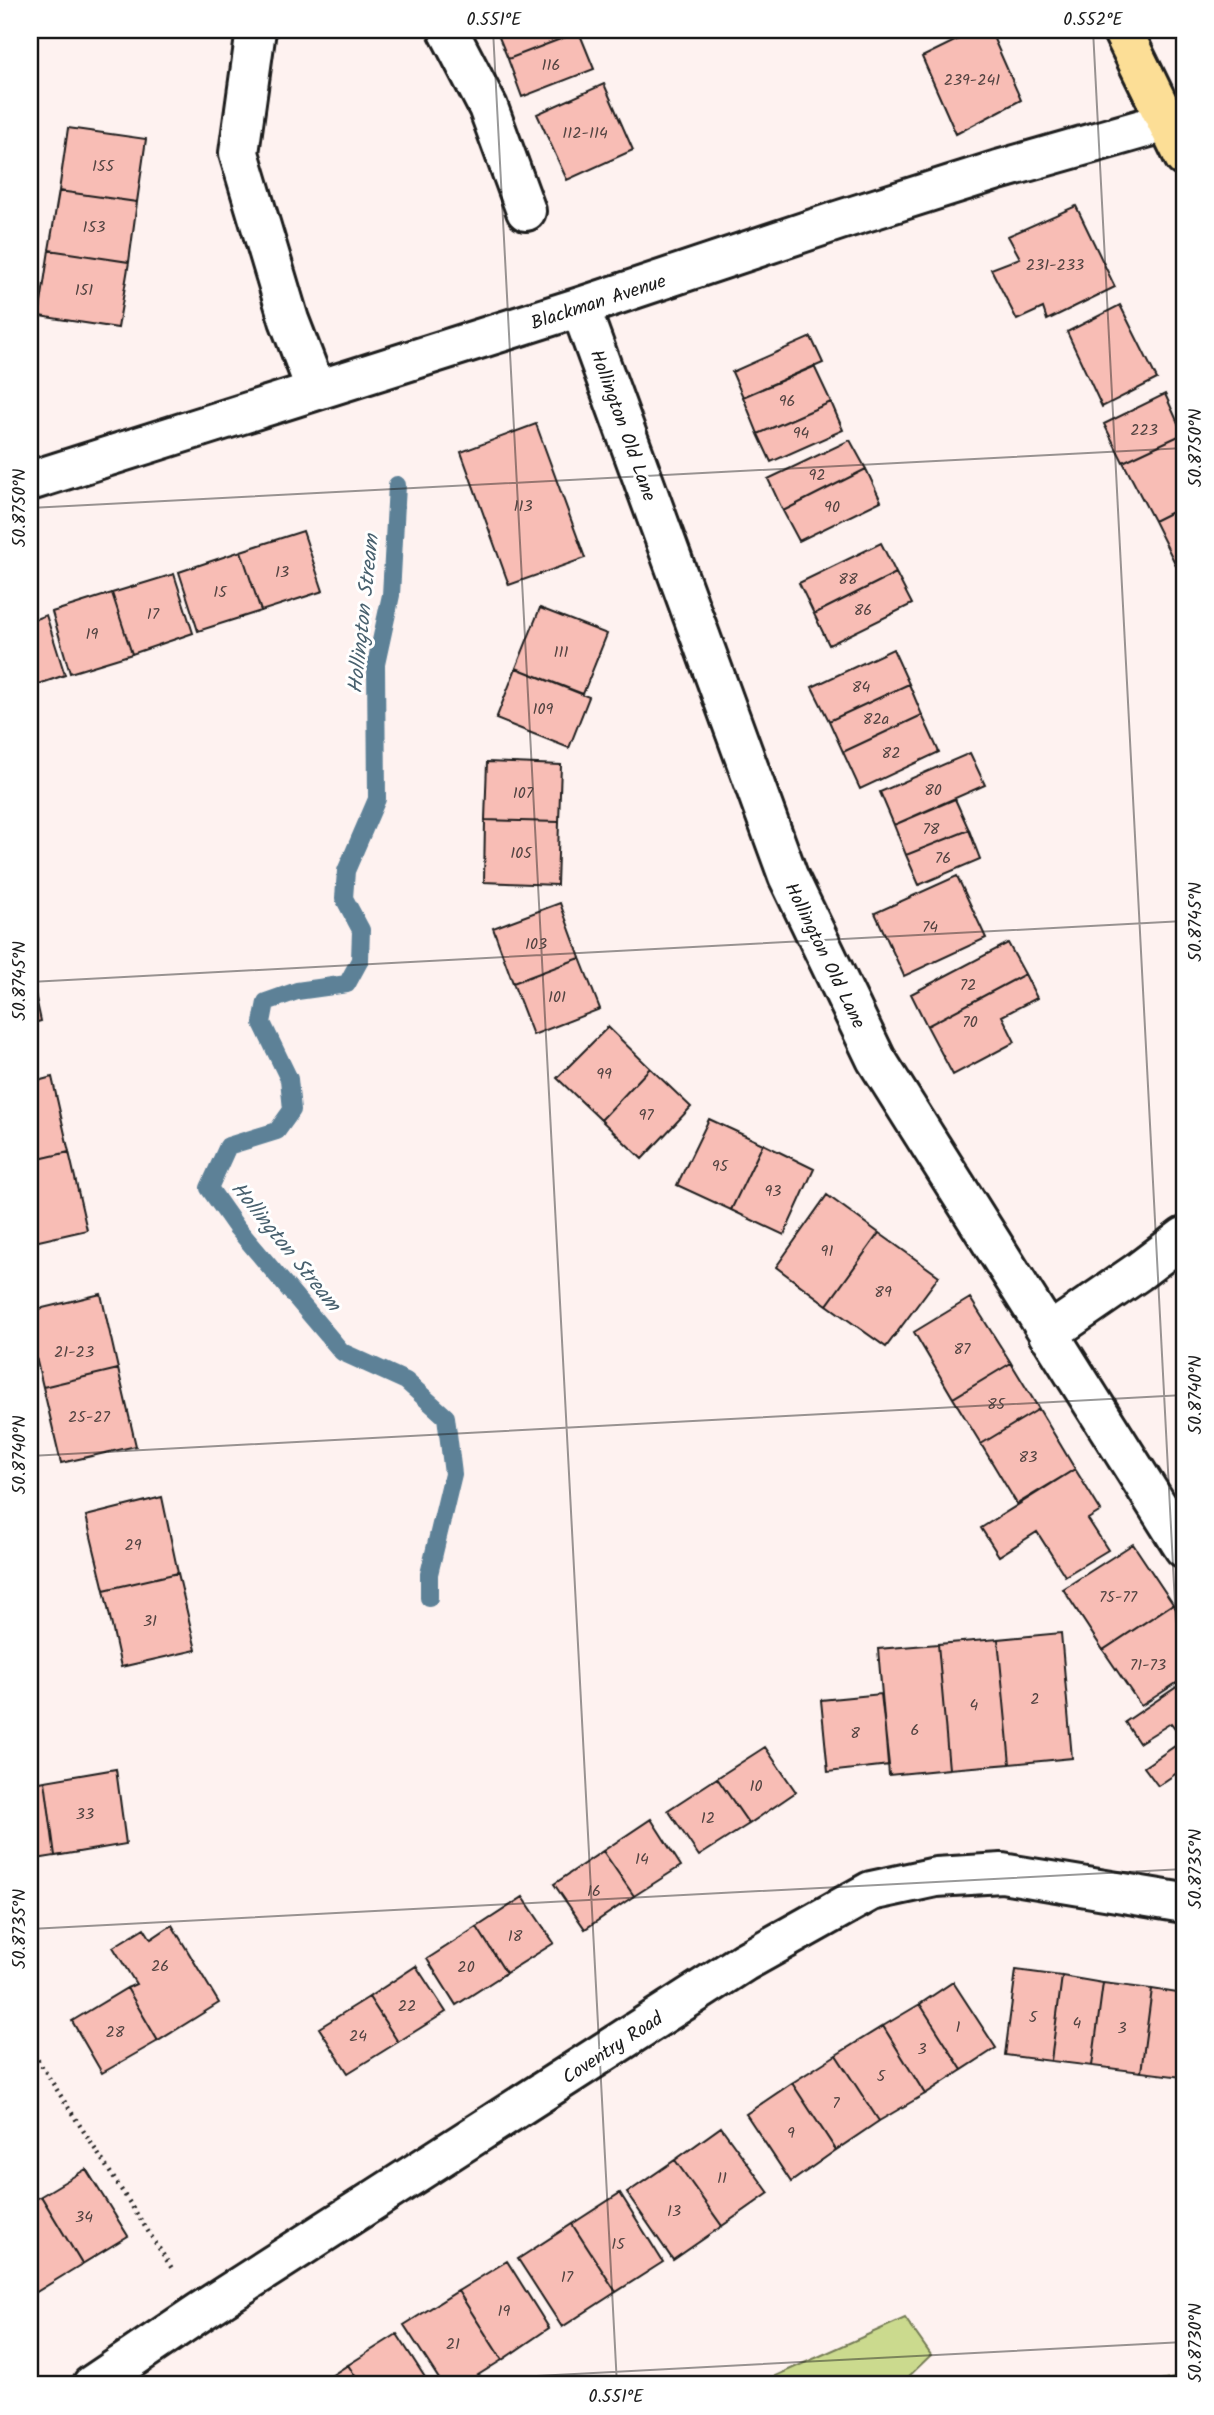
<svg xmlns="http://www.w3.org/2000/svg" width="1214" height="2415" font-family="Kalam,sans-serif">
<rect width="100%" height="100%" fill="#fef2f0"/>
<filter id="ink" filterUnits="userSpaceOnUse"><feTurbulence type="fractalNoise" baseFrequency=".0143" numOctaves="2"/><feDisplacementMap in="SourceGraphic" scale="14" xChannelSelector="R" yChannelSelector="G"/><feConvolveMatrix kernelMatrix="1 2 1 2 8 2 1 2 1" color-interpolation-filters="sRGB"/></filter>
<g filter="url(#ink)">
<path fill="#cbda8e" stroke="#747b55" stroke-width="2" d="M905,2318L931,2355L900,2385H666L668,2382L773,2377Z
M1184,2376V2385H1141Z"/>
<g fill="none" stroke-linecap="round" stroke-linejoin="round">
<path stroke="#5d8197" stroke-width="18" d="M397,485L391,595L376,664L377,799L346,871L344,898L361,930L360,960L347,984L297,991L266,1002L262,1023L289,1079L292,1110L277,1131L228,1146L209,1188L237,1228L342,1352L406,1381L446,1417L453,1474L429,1574V1598"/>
</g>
<path fill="#f8bdb5" stroke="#1c1c1c" stroke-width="2" d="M30,30H36L30,68Z
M496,30H578L579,32L508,59Z
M977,30H990L1021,100L956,134L922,57Z
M579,32L594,69L522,97L508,59Z
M604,84L633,150L567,180L537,114Z
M68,128L146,139L137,202L59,191Z
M59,191L137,202L129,262L49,250Z
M1076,206L1115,287L1047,320L1043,308L1017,320L991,269L1020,258L1008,236Z
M49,250L129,262L118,328L39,316Z
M1120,305L1157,379L1102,407L1067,332Z
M811,337L823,363L743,397L732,372Z
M814,366L831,402L758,434L743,397Z
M1165,394L1183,434L1123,462L1104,424Z
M831,402L843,430L771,462L758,434Z
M536,424L585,558L509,585L461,452Z
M1183,434L1184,506L1154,521L1123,462Z
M850,440L866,469L783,511L768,479Z
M866,469L881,501L799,541L783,511Z
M1184,506V581L1154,521Z
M303,531L323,591L261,611L241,551Z
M881,543L896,573L814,614L799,583Z
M241,551L261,611L198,631L179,572Z
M896,573L912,604L829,645L814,614Z
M174,574L193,633L132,654L112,593Z
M112,593L132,654L70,673L52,612Z
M540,608L607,634L583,694L516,668Z
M46,615L65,675L30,687V621Z
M893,649L909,684L829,721L812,687Z
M516,668L589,697L569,748L496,719Z
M909,684L922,715L843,752L829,721Z
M922,715L939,752L860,789L843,752Z
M970,753L985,785L894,825L880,792Z
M487,762L561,765L559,822L485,820Z
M955,799L969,830L906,855L894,825Z
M485,820L559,822L557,885L484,882Z
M969,830L980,859L919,885L906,855Z
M957,876L986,938L904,976L875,913Z
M560,903L580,958L513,983L493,928Z
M1008,943L1025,974L927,1026L911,994Z
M580,958L600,1009L533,1035L513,983Z
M30,971L41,1021L30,1024Z
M1025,974L1037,998L1002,1016L1015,1042L953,1075L927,1026Z
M608,1027L650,1068L601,1120L557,1078Z
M650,1068L691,1107L642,1159L601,1120Z
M52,1077L69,1152L30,1161V1083Z
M709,1119L763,1144L731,1210L677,1185Z
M763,1144L814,1169L784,1235L731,1210Z
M69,1152L87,1230L30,1243V1161Z
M827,1195L879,1233L827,1305L776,1267Z
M879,1233L939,1276L886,1347L827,1305Z
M101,1294L118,1369L43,1387L30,1332V1311Z
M970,1298L1011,1363L953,1398L914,1332Z
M1011,1363L1039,1409L981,1444L953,1398Z
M118,1369L136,1446L61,1463L43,1387Z
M1039,1409L1075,1469L1017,1504L981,1444Z
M1075,1469L1101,1511L1088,1519L1108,1550L1065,1576L1037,1532L999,1556L981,1528Z
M162,1497L178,1573L104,1590L86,1516Z
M1133,1544L1173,1604L1103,1650L1063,1589Z
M178,1573L196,1650L121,1667L104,1590Z
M1173,1604L1184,1621V1678L1141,1706L1103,1650Z
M1061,1633L1072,1758L1010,1764L998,1639Z
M998,1639L1010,1764L949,1769L938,1644Z
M938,1644L949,1769L889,1775L878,1649Z
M1184,1682V1740L1171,1723L1139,1743L1125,1722Z
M881,1694L889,1765L828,1772L821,1700Z
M1184,1740V1768L1158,1786L1144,1767Z
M765,1747L796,1792L749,1824L717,1778Z
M116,1769L126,1844L55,1856L45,1781Z
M717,1778L749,1824L699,1856L668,1810Z
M45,1781L55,1856L30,1860V1784Z
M651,1819L681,1866L634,1896L603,1851Z
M603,1851L634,1896L585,1929L554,1884Z
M523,1897L554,1943L506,1973L477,1927Z
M172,1925L219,2003L158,2041L127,1988L136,1984L113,1947L144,1928L151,1939Z
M477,1927L506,1973L456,2005L427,1959Z
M416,1966L446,2012L398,2042L369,1997Z
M1016,1970L1062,1976L1051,2061L1005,2055Z
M1062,1976L1103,1983L1092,2066L1051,2061Z
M953,1982L996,2048L962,2070L920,2004Z
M1103,1983L1152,1989L1141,2072L1092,2066Z
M127,1988L158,2041L102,2073L72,2021Z
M1152,1989L1184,1994V2059L1182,2077L1141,2072Z
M369,1997L398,2042L348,2073L319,2028Z
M920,2004L962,2070L925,2094L883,2026Z
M883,2026L925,2094L879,2121L836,2055Z
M836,2055L879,2121L836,2150L792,2083Z
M792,2083L836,2150L791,2182L746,2114Z
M721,2127L769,2193L722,2226L675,2160Z
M675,2160L722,2226L673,2260L627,2193Z
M86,2169L128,2236L82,2264L41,2196Z
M620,2193L663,2262L616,2292L572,2224Z
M41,2196L82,2264L30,2296V2202Z
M572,2224L616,2292L562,2327L518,2259Z
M507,2261L549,2328L502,2360L458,2291Z
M458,2291L502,2360L462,2385H443L404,2325Z
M397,2334L430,2385H361L348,2365Z
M348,2365L361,2385H317Z"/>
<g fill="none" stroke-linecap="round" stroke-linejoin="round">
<defs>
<path id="minor" d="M256,30L239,153L289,320L316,390
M448,30L488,107L526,211
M580,307L788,876L876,1059L1184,1548
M30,481L580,307L840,220L998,170L1184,117
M1048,1334L1138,1272L1184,1237
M92,2385L200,2312L744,1962L871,1891L936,1877L1002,1873L1184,1903"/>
<path id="major" d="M1122,30L1184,157"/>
</defs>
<use href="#minor" stroke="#1c1c1c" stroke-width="44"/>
<use href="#major" stroke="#1c1c1c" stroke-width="44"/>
<path stroke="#1c1c1c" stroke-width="4.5" stroke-dasharray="2 5" stroke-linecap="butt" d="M30,2048L173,2270"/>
<use href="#minor" stroke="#fff" stroke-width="38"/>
<use href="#major" stroke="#fcde96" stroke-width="38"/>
</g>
</g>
<path fill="none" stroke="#1c1c1c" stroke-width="2" stroke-opacity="0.45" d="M493,30L617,2385M1093,30L1184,1777M30,35L126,30M30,508L1184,448M30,982L1184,921M30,1456L1184,1395M30,1929L1184,1869M363,2385L1184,2342"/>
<g text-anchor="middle" stroke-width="6" stroke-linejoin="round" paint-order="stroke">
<g font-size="16" fill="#534442">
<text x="551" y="70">116</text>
<text x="972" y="85">239-241</text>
<text x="585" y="138">112-114</text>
<text x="103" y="171">155</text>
<text x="94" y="232">153</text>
<text x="1055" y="270">231-233</text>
<text x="84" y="295">151</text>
<text x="787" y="406">96</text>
<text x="1144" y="435">223</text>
<text x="801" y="438">94</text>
<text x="817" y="480">92</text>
<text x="523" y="511">113</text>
<text x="832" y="512">90</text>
<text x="282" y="577">13</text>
<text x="848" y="584">88</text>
<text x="220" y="597">15</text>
<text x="863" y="615">86</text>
<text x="153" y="619">17</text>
<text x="92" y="639">19</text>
<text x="561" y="657">111</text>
<text x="861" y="692">84</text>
<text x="543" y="714">109</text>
<text x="876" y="724">82a</text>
<text x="891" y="758">82</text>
<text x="933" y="795">80</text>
<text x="523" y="798">107</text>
<text x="931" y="834">78</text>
<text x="521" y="858">105</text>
<text x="943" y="863">76</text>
<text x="930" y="932">74</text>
<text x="536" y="949">103</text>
<text x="968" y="990">72</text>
<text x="557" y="1002">101</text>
<text x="970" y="1027">70</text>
<text x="604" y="1079">99</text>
<text x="646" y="1120">97</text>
<text x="720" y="1171">95</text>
<text x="773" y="1196">93</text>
<text x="827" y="1256">91</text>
<text x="883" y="1297">89</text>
<text x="962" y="1354">87</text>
<text x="74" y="1357">21-23</text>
<text x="996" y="1409">85</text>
<text x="89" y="1422">25-27</text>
<text x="1028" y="1462">83</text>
<text x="133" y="1550">29</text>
<text x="1118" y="1602">75-77</text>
<text x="150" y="1626">31</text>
<text x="1148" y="1670">71-73</text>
<text x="1035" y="1704">2</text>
<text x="974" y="1710">4</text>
<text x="915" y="1735">6</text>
<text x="855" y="1738">8</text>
<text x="756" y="1791">10</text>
<text x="85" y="1819">33</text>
<text x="708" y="1823">12</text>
<text x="642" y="1864">14</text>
<text x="594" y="1896">16</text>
<text x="515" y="1941">18</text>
<text x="160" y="1971">26</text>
<text x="466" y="1972">20</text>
<text x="407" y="2011">22</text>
<text x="1033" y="2022">5</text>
<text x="1077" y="2028">4</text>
<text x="958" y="2032">1</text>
<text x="1122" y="2033">3</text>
<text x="115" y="2037">28</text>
<text x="358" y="2041">24</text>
<text x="922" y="2054">3</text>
<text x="881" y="2081">5</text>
<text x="836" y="2108">7</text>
<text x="791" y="2138">9</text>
<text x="722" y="2183">11</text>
<text x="674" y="2216">13</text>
<text x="84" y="2222">34</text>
<text x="618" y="2249">15</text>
<text x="567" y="2282">17</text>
<text x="504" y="2316">19</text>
<text x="453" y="2349">21</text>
</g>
<g font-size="19" fill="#1c1c1c" stroke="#fff">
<text transform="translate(598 301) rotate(-18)" y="7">Blackman Avenue</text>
<text transform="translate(624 425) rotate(70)" y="7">Hollington Old Lane</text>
<text transform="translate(826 955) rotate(64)" y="7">Hollington Old Lane</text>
<text transform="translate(612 2047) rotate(-33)" y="7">Coventry Road</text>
</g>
<g font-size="21" font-style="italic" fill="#48606e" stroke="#fff">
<text transform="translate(363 614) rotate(-84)" y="7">Hollington Stream</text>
<text transform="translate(286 1246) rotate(51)" y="7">Hollington Stream</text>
</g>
</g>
<rect width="1214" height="2415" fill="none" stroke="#fff" stroke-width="77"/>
<rect x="38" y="38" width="1138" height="2338" fill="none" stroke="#1c1c1c" stroke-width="2.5"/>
<g font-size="18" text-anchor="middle" fill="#1c1c1c">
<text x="494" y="25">0.551°E</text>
<text x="1093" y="25">0.552°E</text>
<text transform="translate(1195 448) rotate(-90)" y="6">50.8750°N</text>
<text transform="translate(19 508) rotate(-90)" y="6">50.8750°N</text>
<text transform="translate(1195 922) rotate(-90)" y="6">50.8745°N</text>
<text transform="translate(19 981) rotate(-90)" y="6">50.8745°N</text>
<text transform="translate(1195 1395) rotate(-90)" y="6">50.8740°N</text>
<text transform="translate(19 1455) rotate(-90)" y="6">50.8740°N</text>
<text transform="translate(1195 1869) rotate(-90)" y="6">50.8735°N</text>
<text transform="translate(19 1929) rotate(-90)" y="6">50.8735°N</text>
<text transform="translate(1195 2343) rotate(-90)" y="6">50.8730°N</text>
<text x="616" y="2402">0.551°E</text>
</g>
</svg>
